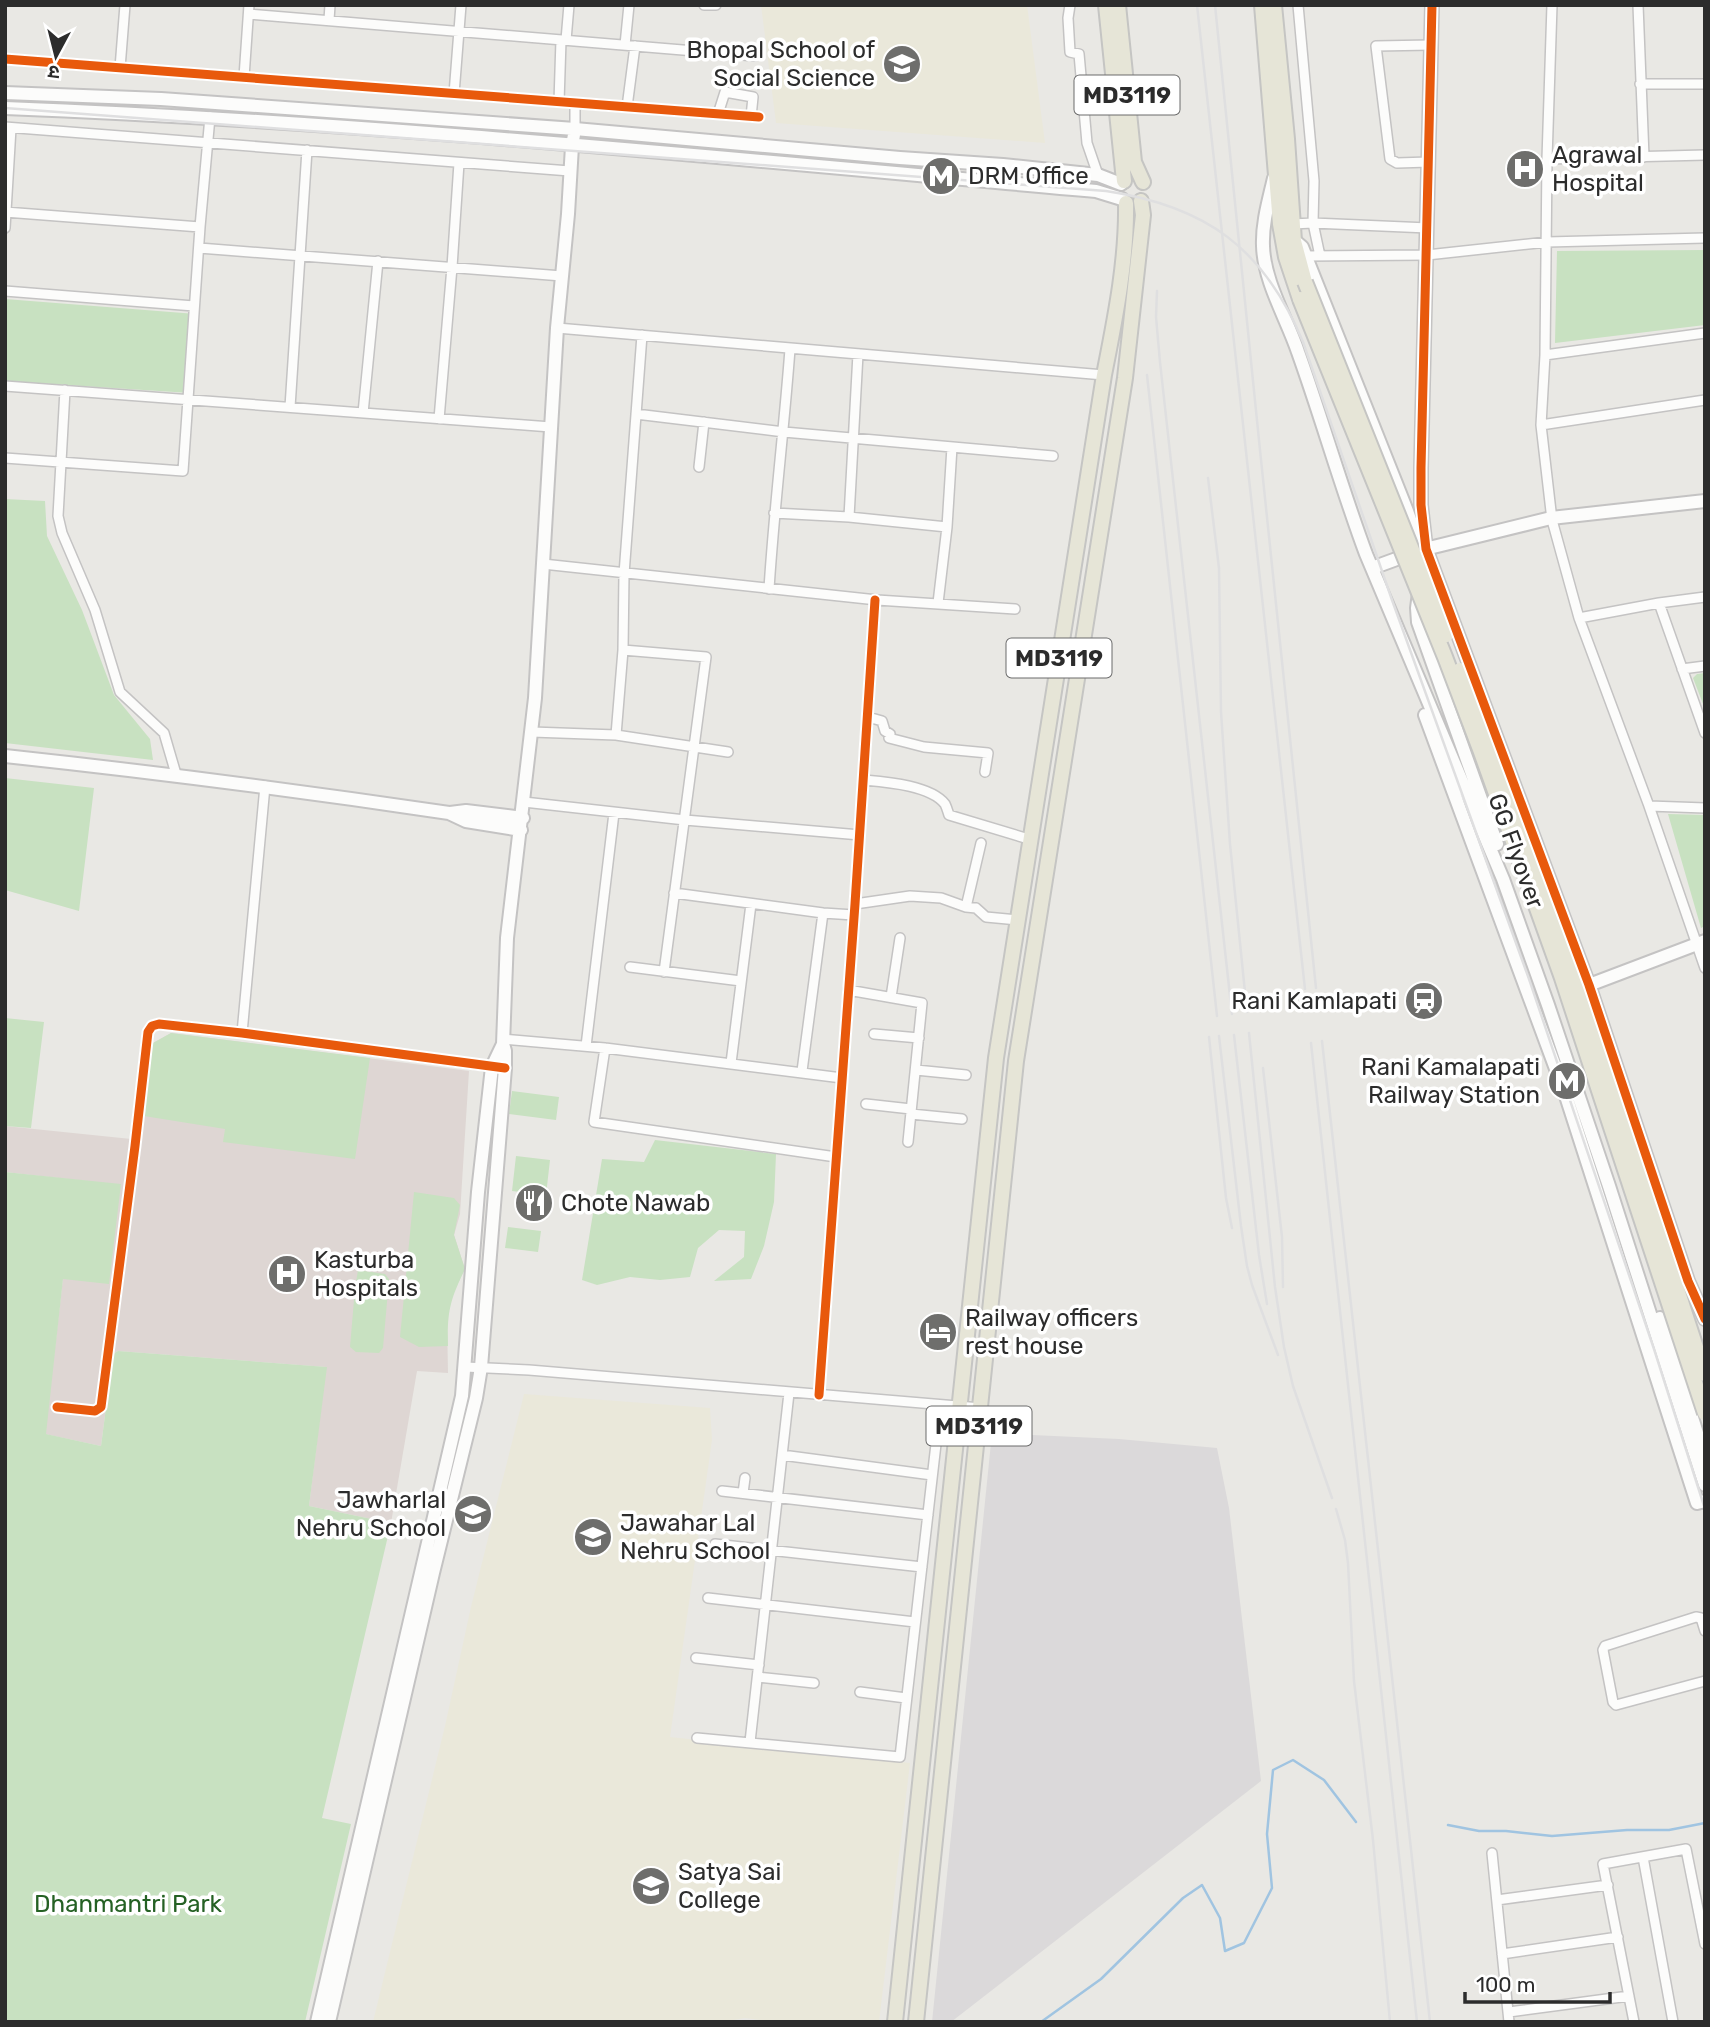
<svg xmlns="http://www.w3.org/2000/svg" width="1710" height="2027" font-family="Rubik,'Noto Sans Devanagari',sans-serif">
<rect width="100%" height="100%" fill="#e9e8e4"/>
<path fill="#dbd9da" d="M992,1433L1119,1439L1217,1448L1229,1508L1261,1781L951,2022H932Z"/>
<path fill="#eae8da" d="M761,5H1027L1045,143L776,123Z
M524,1394L710,1408L712,1440L670,1737L910,1763L879,2022H777L745,2018L722,2022H373L445,1726L471,1607Z"/>
<path fill="#ded6d3" d="M171,1033L469,1071L460,1214L454,1235L465,1269L452,1295L447,1320L448,1373L417,1371L391,1523L309,1506L326,1367L118,1351L113,1354L101,1446L45,1434L63,1278L121,1185L5,1172V1126L141,1140L153,1043Z"/>
<path fill="#c8e1c1" d="M1705,250V325L1555,343L1557,251Z
M5,299L196,314L190,393L5,381Z
M5,499L45,501L47,536L82,610L114,695L150,739L153,760L5,743Z
M1705,673V709L1693,678L1697,674Z
M5,778L94,788L79,911L5,890Z
M1668,814L1705,815V926L1701,928Z
M5,1018L44,1022L31,1128L5,1126Z
M171,1033L370,1058L355,1159L223,1142L225,1129L144,1116L153,1043Z
M512,1091L559,1097L556,1120L509,1114Z
M655,1140L776,1154L774,1202L764,1246L751,1279L714,1281L744,1257L745,1231L719,1230L698,1248L690,1277L660,1280L630,1277L597,1285L582,1280L602,1159L644,1162Z
M516,1156L550,1160L546,1195L512,1191Z
M5,1172L121,1184L109,1284L63,1279L46,1434L101,1446L113,1354L118,1351L327,1367L309,1506L391,1523L322,1818L351,1824L305,2022H5Z
M414,1192L454,1198L460,1205L454,1235L465,1269C450,1300 447,1312 448,1346L419,1347L400,1337Z
M508,1227L541,1231L538,1252L505,1248Z
M358,1270L385,1274L389,1279L383,1348L379,1353L356,1352L350,1347L355,1288Z"/>
<g fill="none" stroke-linecap="round" stroke-linejoin="round">
<path stroke="#a0c4e1" stroke-width="2.5" d="M1448,1825L1479,1831H1506L1552,1836L1627,1830H1669L1705,1823
M1041,2022L1101,1979L1183,1898L1202,1885L1220,1918L1225,1951L1244,1943L1272,1888L1267,1834L1273,1770L1293,1760L1324,1780L1356,1822"/>
<defs>
<path id="street" d="M704,5H716
M1070,5L1068,18L1070,52L1079,54L1087,143L1098,175
M1298,5L1314,181L1313,223L1320,256
M1552,5L1547,159L1545,355L1541,425L1552,520L1579,618L1649,806L1705,968
M1638,5L1644,157
M249,14L755,56
M329,20L330,5
M566,40L569,5
M625,45L629,5
M5,59L759,117
M120,68L125,5
M244,77L249,5
M1640,84H1705
M454,94L461,5
M559,102L561,40
M627,107L635,46
M718,114L725,92L753,97L751,117
M5,127L570,171
M575,129V103
M1547,159L1705,155
M1429,162L1397,163L1390,159L1376,46L1431,45
M5,212L200,227
M1292,224L1313,223L1428,228
M5,228L11,128
M199,248L562,276
M1306,256L1427,255L1547,242L1705,238
M5,291L194,306
M557,328L1104,375
M1545,355L1705,333
M5,386L551,427
M65,390L58,516L62,533L95,610L120,692L164,733L176,774
M290,407L307,150
M363,413L378,261
M636,414L784,432L1053,456
M439,419L452,267L459,163
M1541,425L1705,400
M5,458L183,471L200,227L210,117
M699,467L704,422
M774,513L849,517L947,527
M849,517L858,354
M543,564L877,600L1015,609
M769,589C774,509 784,430 790,349
M938,603L947,527L952,447
M1659,603L1705,733
M1579,618L1659,603L1705,597
M623,650L706,657L664,972
M1682,669L1705,666
M868,717L882,721L885,731L890,734L889,738L924,747L988,753L985,772
M532,732L616,735L728,752
M616,735L623,650L624,574L642,335
M863,780C885,782 930,785 945,804C947,808 948,812 949,815L1032,840
M524,802L685,820L860,835
M1649,806L1705,808
M674,893L823,913L854,915
M855,904L910,896L941,898L966,907L976,908L986,917L1018,920
M966,907L981,843
M630,967L741,981
M848,990L922,1003L908,1142
M891,997L900,938
M242,1033L265,786
M874,1034L919,1038
M503,1039L605,1048L842,1078
M586,1046L614,813
M605,1048L594,1122L836,1157
M731,1063L751,904
M916,1070L966,1075
M802,1071L823,913
M866,1104L911,1109
M911,1114L962,1119
M465,1367L529,1370L981,1408
M819,1395L855,904L875,600
M57,1407L95,1411L101,1407L135,1146L148,1032L152,1026L159,1024L242,1033L496,1067
M782,1455L932,1475
M722,1491L928,1515
M743,1493L745,1478
M715,1544L922,1567
M708,1598L915,1622
M1705,1631L1701,1618L1696,1617L1605,1646L1603,1650L1613,1702L1616,1705L1705,1681
M696,1658L759,1665
M758,1677L814,1683
M860,1692L906,1698
M697,1738L900,1757L936,1444
M750,1742L789,1393
M1492,1853L1509,2022
M1643,1857L1673,2022
M1497,1900L1608,1885
M1502,1954L1618,1937
M1509,2012L1629,1996
M1634,2022L1603,1864L1686,1849L1705,1944"/>
<path id="secondary" d="M1432,5L1421,468V505L1426,549L1589,985L1688,1281L1705,1319
M5,93L161,99L575,129L900,158L1003,165L1098,175L1121,184
M5,108C369,122 733,159 1096,191L1122,199
M1274,178C1269,200 1262,223 1263,246C1264,282 1287,319 1298,352C1322,419 1341,487 1366,554L1503,879L1548,1005L1609,1186L1705,1485
M1295,241L1302,247L1407,511L1421,550
M1372,568L1421,550L1551,518L1705,501
M1419,593L1417,608L1418,622L1497,844
M1425,715L1566,1096L1697,1503L1705,1501
M5,756C154,772 301,791 449,813L466,821L521,830
M450,813L466,811L523,818
M1589,985L1705,941
M1660,1318L1705,1458
M317,2022L462,1396L478,1192L492,1067L503,1044
M329,2022L433,1573L476,1398L481,1367L505,1068V1051L503,1044L507,938L535,698L557,328L568,214L572,146L575,129"/>
<path id="primary" d="M1106,5L1124,181
M1118,5L1134,162L1143,182
M1262,5L1280,224L1286,257L1300,299
M1274,5L1287,139L1294,241L1305,282
M895,2022L996,1058L1104,375C1115,319 1127,261 1126,203
M916,2022L1016,1061L1125,378L1143,215L1141,201"/>
</defs>
<use href="#street" stroke="#c4c3c3" stroke-width="12"/>
<use href="#secondary" stroke="#c4c3c3" stroke-width="16"/>
<use href="#primary" stroke="#c5c5c3" stroke-width="18"/>
<use href="#street" stroke="#fcfcfb" stroke-width="9"/>
<use href="#secondary" stroke="#fcfcfb" stroke-width="12"/>
<use href="#primary" stroke="#e6e5d7" stroke-width="14"/>
<path stroke="#dfdfe0" stroke-width="2.5" d="M1197,5L1305,989
M1215,5C1248,333 1281,660 1316,988
M5,108L1106,191C1206,206 1264,248 1303,342L1392,600L1529,979L1654,1349L1705,1509
M1157,291L1156,317L1160,362L1232,1014
M1147,375L1217,1016
M1208,478L1219,568L1221,712L1230,844L1247,1012
M1249,1033L1275,1287L1284,1347L1293,1386L1332,1498
M1234,1035L1259,1255L1267,1304
M1219,1036L1241,1226L1247,1266L1252,1285L1278,1355
M1209,1037L1226,1198L1232,1228
M1322,1041L1430,2022
M1311,1043L1417,2022
M1263,1068L1282,1237L1283,1287
M1336,1509L1345,1540L1348,1563L1354,1681L1373,1840L1390,2022"/>
<defs>
<path id="primary-bridge" d="M1305,282L1446,635
M1300,299L1445,657L1481,752L1562,978L1705,1413
M1460,670C1522,827 1578,987 1632,1148C1657,1223 1679,1299 1705,1374"/>
</defs>
<use href="#primary-bridge" stroke="#c5c5c3" stroke-width="18" stroke-linecap="butt"/>
<use href="#primary-bridge" stroke="#e6e5d7" stroke-width="14"/>
<defs>
<path id="cycleway" d="M1432,5L1421,468V505L1426,549L1589,985L1688,1281L1705,1319
M5,59L759,117
M819,1395L855,904L875,600
M57,1407L95,1411L101,1407L135,1146L148,1032L152,1026L159,1024L242,1033L505,1068"/>
</defs>
<use href="#cycleway" stroke="#fff" stroke-width="13"/>
<use href="#cycleway" stroke="#e8590c" stroke-width="9"/>
</g>
<defs>
<symbol id="university-disc" viewBox="-11 -11 22 22"><circle r="9.5" fill="#6e6e6c" stroke="#fff"/><path d="M0-5L7-2L0 1L-7-2ZM-4 1L0 2.5L4 1V4Q0 6-4 4Z" fill="#fff"/></symbol>
<symbol id="hospital-disc" viewBox="-11 -11 22 22"><circle r="9.5" fill="#6e6e6c" stroke="#fff"/><path d="M-5-5h3v3.5h4V-5h3V5h-3V1.5h-4V5h-3Z" fill="#fff"/></symbol>
<symbol id="metro-disc" viewBox="-11 -11 22 22"><circle r="9.5" fill="#6e6e6c" stroke="#fff"/><path d="M-5.5 5V-5H-3L0 0L3-5H5.5V5H3V-.5L0 4L-3-.5V5Z" fill="#fff"/></symbol>
<symbol id="station-disc" viewBox="-11 -11 22 22"><circle r="9.5" fill="#6e6e6c" stroke="#fff"/><path d="M-3-6H3Q5-6 5-4V2Q5 4 3 4L4.5 6H3L1.5 4h-3L-3 6H-4.5L-3 4Q-5 4-5 2V-4Q-5-6-3-6ZM-3.5-4v3h7v-3ZM-3.5 1v1.5H-2V1ZM2 1v1.5H3.5V1Z" fill="#fff"/></symbol>
<symbol id="restaurant-disc" viewBox="-11 -11 22 22"><circle r="9.5" fill="#6e6e6c" stroke="#fff"/><path d="M-5-6h1v4h1v-4h1v4h1v-4h1v5L-1.5 .5V6h-2V.5L-5-1ZM5-6V6H3V1.5H1.5Q1.5-4 5-6Z" fill="#fff"/></symbol>
<symbol id="hotel-disc" viewBox="-11 -11 22 22"><circle r="9.5" fill="#6e6e6c" stroke="#fff"/><path d="M-6-4.5h1.5V1H6V5H4.5V3h-9V5H-6ZM-4 0a1.8 1.8 0 1 1 3.6 0ZM.5 0V-2.5h3Q6-2.5 6 0Z" fill="#fff"/></symbol>
<symbol id="school-disc" viewBox="-11 -11 22 22"><circle r="9.5" fill="#6e6e6c" stroke="#fff"/><path d="M0-5L7-2L0 1L-7-2ZM-4 1L0 2.5L4 1V4Q0 6-4 4Z" fill="#fff"/></symbol>
</defs>
<g fill-rule="evenodd">
<use href="#university-disc" x="880" y="42" width="44" height="44"/>
<use href="#hospital-disc" x="1503" y="147" width="44" height="44"/>
<use href="#metro-disc" x="919" y="154" width="44" height="44"/>
<use href="#station-disc" x="1402" y="979" width="44" height="44"/>
<use href="#metro-disc" x="1545" y="1059" width="44" height="44"/>
<use href="#restaurant-disc" x="512" y="1181" width="44" height="44"/>
<use href="#hospital-disc" x="265" y="1252" width="44" height="44"/>
<use href="#hotel-disc" x="916" y="1310" width="44" height="44"/>
<use href="#school-disc" x="451" y="1492" width="44" height="44"/>
<use href="#school-disc" x="571" y="1515" width="44" height="44"/>
<use href="#university-disc" x="629" y="1864" width="44" height="44"/>
</g>
<g text-anchor="middle" stroke-width="7" stroke-linejoin="round" paint-order="stroke">
<g fill="#fff" stroke="#6b6b6b" stroke-width="2">
<rect x="1074.5" y="75.5" width="105" height="39" rx="5"/>
<rect x="1006.5" y="638.5" width="105" height="39" rx="5"/>
<rect x="926.5" y="1406.5" width="105" height="39" rx="5"/>
</g>
<g font-size="23" font-weight="bold" fill="#2c2c2c">
<text x="1127" y="103">MD3119</text>
<text x="1059" y="666">MD3119</text>
<text x="979" y="1434">MD3119</text>
</g>
<g font-size="24" fill="#2c2c2c" stroke="#fff" text-anchor="start">
<text x="875" y="58" text-anchor="end">Bhopal School of<tspan x="875" dy="28">Social Science</tspan></text>
<text x="1552" y="163">Agrawal<tspan x="1552" dy="28">Hospital</tspan></text>
<text x="968" y="184">DRM Office</text>
<text x="1397" y="1009" text-anchor="end">Rani Kamlapati</text>
<text x="1540" y="1075" text-anchor="end">Rani Kamalapati<tspan x="1540" dy="28">Railway Station</tspan></text>
<text x="561" y="1211">Chote Nawab</text>
<text x="314" y="1268">Kasturba<tspan x="314" dy="28">Hospitals</tspan></text>
<text x="965" y="1326">Railway officers<tspan x="965" dy="28">rest house</tspan></text>
<text x="446" y="1508" text-anchor="end">Jawharlal<tspan x="446" dy="28">Nehru School</tspan></text>
<text x="620" y="1531">Jawahar Lal<tspan x="620" dy="28">Nehru School</tspan></text>
<text x="678" y="1880">Satya Sai<tspan x="678" dy="28">College</tspan></text>
</g>
<g font-size="24" fill="#2c2c2c" stroke="#fff">
<text transform="translate(1516 851) rotate(70)" y="8">GG Flyover</text>
</g>
<g font-size="24" fill="#256124" stroke="#fff">
<text x="128" y="1912">Dhanmantri Park</text>
</g>
</g>
<rect width="1710" height="2027" fill="none" stroke="#2c2c2c" stroke-width="14"/>
<g transform="translate(56 56) rotate(187)" stroke="#ffffff" stroke-width="5" paint-order="stroke">
<path d="M0-5L12 26L0 18L-12 26Z" fill="#2c2c2c"/>
<text y="-10" font-size="19" font-weight="bold" text-anchor="middle" fill="#2c2c2c">उ</text>
</g>
<path d="M1465 1992v10h145v-10" fill="none" stroke="#2c2c2c" stroke-width="3.5"/>
<text x="1476" y="1992" font-size="21" fill="#2c2c2c" stroke="#ffffff" stroke-width="5" paint-order="stroke">100 m</text>
</svg>
